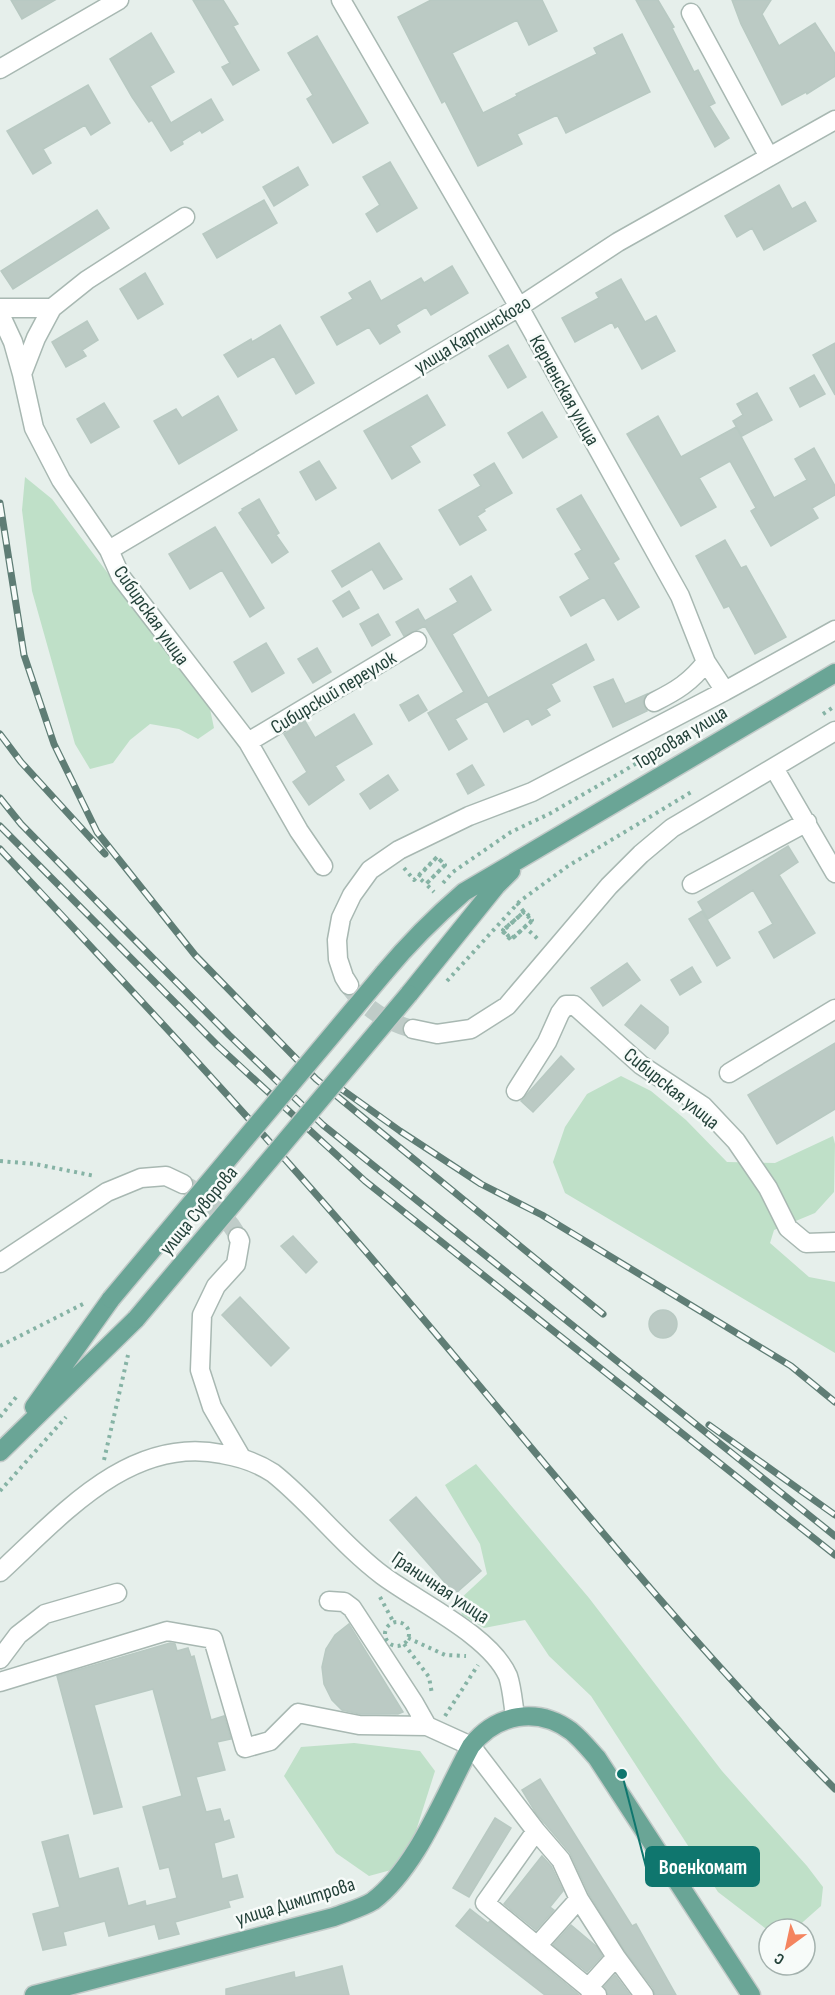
<svg xmlns="http://www.w3.org/2000/svg" width="835" height="1995" font-family="'Sofia Sans Condensed',sans-serif">
<rect width="100%" height="100%" fill="#e6efeb"/>
<path fill="#bfe0c8" d="M25,477L52,499L210,709L214,728L198,739L179,729L150,724L130,740L113,763L90,769L75,744L32,591L22,510Z
M621,1076L651,1091L686,1120L727,1162L775,1163L833,1136L835,1144L834,1192L815,1213L774,1230L770,1243L809,1277L835,1282V1353L565,1193L553,1162L565,1127L587,1094Z
M476,1464L589,1598L722,1771L807,1866L823,1887L821,1906L795,1929H769V1931L718,1892L591,1696L549,1656L525,1620L484,1628L462,1615L458,1601L487,1574L480,1544L445,1485Z
M354,1743L420,1751L435,1771L415,1834L391,1870L369,1876L336,1853L284,1776L301,1747Z"/>
<path fill="#bbcac4" stroke="#b8c9c2" stroke-width="1.5" d="M11,0H55L22,19Z
M193,0H223L238,24L233,26L259,70L233,85L222,67L230,63Z
M431,0H542L557,31L529,45L517,20L452,53L483,113L517,96L516,94L597,54L594,48L622,34L650,92L566,133L557,115L517,134L522,144L478,166L445,101L442,103L398,17Z
M636,0H658L674,27L672,28L694,72L698,70L715,103L709,106L729,138L715,147Z
M732,0H771L762,14L779,46L815,23L835,54V76L807,94L806,92L782,105L741,24Z
M151,33L174,72L150,86L171,123L211,99L223,120L202,133L200,130L182,141L183,144L171,151L152,120L149,122L132,97L110,59Z
M317,36L368,123L333,143L307,99L313,95L288,53Z
M88,85L110,123L91,135L85,125L43,149L51,163L33,174L7,131Z
M390,162L417,208L377,232L366,214L380,205L363,177Z
M298,167L308,185L274,206L263,187Z
M779,185L792,209L805,202L816,221L764,250L752,228L737,237L725,216Z
M264,200L277,223L217,258L203,234Z
M97,210L109,228L13,289L1,271Z
M452,266L468,293L431,315L426,307L396,325L400,332L380,344L369,327L337,345L321,317L353,299L349,293L370,281L381,301L421,278L424,283Z
M145,273L163,304L138,319L120,289Z
M621,279L645,322L656,316L675,351L642,369L618,326L615,328L612,322L575,342L562,318L599,298L596,293Z
M87,321L98,340L82,350L86,356L66,367L52,342Z
M280,325L314,383L296,394L274,356L238,377L224,355L251,339L252,342Z
M835,343V395L813,355Z
M508,345L526,377L508,388L489,356Z
M814,375L825,394L800,407L790,388Z
M757,393L772,420L742,436L733,421L743,415L737,404Z
M427,395L445,425L410,446L420,462L392,479L364,431Z
M218,396L237,430L179,464L154,421L176,409L182,418Z
M104,403L119,427L91,443L77,419Z
M542,412L557,437L523,458L508,433Z
M658,416L681,457L736,427L774,498L807,480L795,459L814,448L835,486V495L812,508L818,518L771,546L751,511L756,508L730,461L699,478L716,507L681,526L627,434Z
M319,461L336,488L316,500L300,472Z
M494,463L512,493L484,509L485,511L477,516L486,530L460,545L439,510L481,486L474,475Z
M581,495L619,559L613,563L639,607L618,620L604,597L571,616L560,597L590,579L575,554L582,550L557,509Z
M259,499L279,533L276,535L288,552L272,563L239,513L243,510L242,509Z
M215,527L264,608L250,617L222,570L190,589L169,554Z
M725,540L741,568L746,566L786,637L755,654L729,606L724,608L696,556Z
M379,543L402,579L384,589L372,569L342,587L332,571Z
M471,576L491,610L452,634L488,698L586,644L594,660L551,684L560,701L546,709L550,715L532,725L528,718L504,732L487,701L455,719L467,739L449,750L428,713L464,692L425,626L404,636L396,622L418,609L425,621L458,602L450,589Z
M349,591L359,608L343,617L333,601Z
M378,614L390,635L372,646L360,624Z
M266,643L284,673L252,692L234,662Z
M317,648L331,672L313,683L298,659Z
M613,679L625,704L647,694L643,702L647,711L613,727L594,687Z
M418,695L427,710L409,721L400,705Z
M354,714L372,744L335,766L344,780L309,805L293,782L307,772L284,734L305,721L315,738Z
M472,765L484,785L468,794L457,774Z
M388,775L398,790L370,809L360,794Z
M788,846L798,862L779,875L815,933L774,958L759,932L773,924L753,890L708,919L698,902Z
M702,911L730,958L717,966L689,919Z
M627,963L640,980L603,1006L591,988Z
M692,967L701,982L680,995L671,980Z
M641,1005L668,1027V1033L655,1049L625,1025Z
M835,1043V1109L777,1144L748,1095Z
M561,1056L574,1069L533,1112L521,1101Z
M293,1236L317,1262L306,1273L281,1246Z
M240,1297L289,1348L271,1366L222,1315Z
M649 1324a14 14 0 1 1 28 0a14 14 0 1 1-28 0Z
M416,1497L481,1571L455,1594L390,1520Z
M349,1624L350,1626L403,1712L398,1714H360L342,1710L332,1700L324,1684L322,1667L326,1649L335,1635Z
M170,1643L175,1644L177,1651L188,1648L191,1657L194,1656L211,1720L224,1716L231,1739L217,1742L225,1770L196,1777L206,1812L220,1809L224,1822L229,1820L234,1837L214,1843L222,1879L237,1875L243,1897L228,1901L230,1907L175,1922L179,1934L159,1939L155,1924L109,1936L105,1921L63,1932L66,1945L43,1950L33,1914L60,1907L42,1842L68,1835L79,1879L118,1868L128,1906L145,1901L146,1906L177,1898L169,1867L160,1869L143,1807L182,1796L153,1689L94,1705L122,1807L94,1814L57,1676Z
M540,1779L632,1926L636,1924L676,1995H655L653,1988L625,1951L589,1894L570,1853L536,1813L522,1790Z
M495,1818L511,1828L469,1897L453,1888Z
M542,1856L551,1866L563,1891L550,1907L554,1910L536,1930L504,1904Z
M470,1909L488,1923L490,1921L579,1995H545L456,1926Z
M571,1925L597,1947L602,1956L587,1972L553,1945Z
M342,1966L349,1995H226V1989L294,1972L295,1978Z
M615,1975L630,1995H608L604,1987Z"/>
<g fill="none" stroke-linecap="round" stroke-linejoin="round">
<path stroke="#bfccc8" stroke-width="18" stroke-dasharray="18 9" stroke-linecap="butt" d="M351,989C365,1009 391,1024 413,1029
M183,1184C201,1192 230,1219 238,1237"/>
<defs>
<path id="minor" d="M341,0L519,307L680,596L706,662L725,691
M691,13L769,157
M0,69L119,0
M0,308H52
M0,314L13,342L22,374L34,428L61,480L109,550L121,577L248,742L299,831L323,866
M22,374L36,338L52,308L87,280L185,217
M109,550L519,307L618,242L835,120
M654,702C676,691 691,682 706,662
M248,742L417,641
M774,768L835,873
M692,884L807,822
M349,985L344,977L338,959L337,940L341,918L352,895L370,870L399,850L469,816L532,792L725,691L835,630
M413,1029L437,1034L471,1029L507,1006L609,886L641,854L672,828L835,731
M729,1073L835,1009
M516,1091L547,1042L560,1013L566,1005H574L641,1065L703,1106L736,1141L768,1188L788,1228L806,1243L835,1242
M238,1237L240,1241L236,1264L216,1286L202,1315L200,1370L212,1407L241,1457
M0,1263L107,1192L141,1178L166,1176L183,1184
M0,1572C61,1516 130,1435 222,1454C240,1457 258,1463 273,1473C312,1504 342,1545 382,1575C418,1602 490,1635 508,1676C512,1688 513,1703 515,1716
M329,1601L344,1602L352,1608L414,1703L427,1726
M0,1659L18,1635L45,1614L117,1593
M0,1682L167,1631L213,1639L245,1748L270,1741L298,1713L359,1725L427,1726L471,1746L536,1831L561,1860L579,1899L616,1957L644,1995
M536,1831L485,1903L597,1995
M537,1946L579,1899
M588,1988L616,1957"/>
<path id="major" d="M384,973C409,943 435,917 464,892L835,673
M409,994L496,886L511,871
M34,1407L111,1299
M0,1452L136,1319
M34,1995L334,1917C346,1912 362,1908 373,1901C417,1868 444,1795 471,1746C496,1714 537,1706 571,1731C580,1738 589,1749 597,1758L751,1995"/>
</defs>
<use href="#minor" stroke="#a8b8b2" stroke-width="21"/>
<use href="#major" stroke="#c2cac8" stroke-width="21"/>
<path stroke="#86b3a5" stroke-width="4" stroke-dasharray="3 4.5" stroke-linecap="butt" d="M823,714L835,706
M404,868L414,880L437,857L445,865L426,884L418,877L437,857L445,865L426,884L434,892
M443,883L453,872L511,832L551,813L682,737
M517,903L524,912L503,930L511,939L532,921L524,912L503,931L511,940L532,920L525,911L502,931L511,940L525,927L540,941
M447,981L520,901L568,866L693,791
M0,1161L35,1164L95,1176
M0,1346L83,1304
M0,1417L17,1396
M104,1460L128,1355
M0,1491L66,1417
M380,1597L394,1623
M385 1634a12 12 0 1 1 24 0a12 12 0 1 1-24 0Z
M408,1638L445,1655L466,1656
M404,1644L429,1677L432,1694
M445,1716L478,1665"/>
<use href="#minor" stroke="#fff" stroke-width="18"/>
<use href="#major" stroke="#6aa596" stroke-width="18"/>
<defs>
<path id="rail" d="M0,503L24,655L54,744L97,832L195,955L316,1079L603,1314
M0,734L21,762L105,854
M0,798L21,824L122,927L229,1035L323,1125L835,1536
M0,826L218,1046L365,1181L835,1555
M0,849C126,984 253,1120 374,1261C526,1438 670,1623 835,1789
M333,1083L400,1131L481,1184L542,1215L791,1366L835,1402
M709,1425L835,1515"/>
</defs>
<use href="#rail" stroke="#5f7d75" stroke-width="7"/>
<use href="#rail" stroke="#f7fbf9" stroke-width="4.5" stroke-dasharray="14" stroke-linecap="butt"/>
<defs>
<path id="major-bridge" d="M111,1299L384,973
M136,1319L409,994"/>
</defs>
<use href="#major-bridge" stroke="#c2cac8" stroke-width="21" stroke-linecap="butt"/>
<use href="#major-bridge" stroke="#6aa596" stroke-width="18"/>
</g>
<g text-anchor="middle" stroke-width="5" stroke-linejoin="round" paint-order="stroke">
<g font-size="20" fill="#24423a" stroke="#f7fbf9">
<text transform="translate(472 334) rotate(-31)" y="7">улица Карпинского</text>
<text transform="translate(565 390) rotate(61)" y="7">Керченская улица</text>
<text transform="translate(152 615) rotate(55)" y="7">Сибирская улица</text>
<text transform="translate(333 692) rotate(-31)" y="7">Сибирский переулок</text>
<text transform="translate(680 737) rotate(-31)" y="7">Торговая улица</text>
<text transform="translate(672 1088) rotate(39)" y="7">Сибирская улица</text>
<text transform="translate(198 1210) rotate(-50)" y="7">улица Суворова</text>
<text transform="translate(441 1587) rotate(34)" y="7">Граничная улица</text>
<text transform="translate(295 1901) rotate(-17)" y="7">улица Димитрова</text>
</g>
</g>
<path fill="none" stroke="#0f766e" stroke-width="2" d="M622 1774L646 1867"/>
<circle fill="#0f766e" stroke="#f7fbf9" stroke-width="2" cx="622" cy="1774" r="6"/>
<rect fill="#0f766e" stroke="#0f766e" stroke-width="2" x="646" y="1847" width="113" height="39" rx="6"/>
<g font-size="21" text-anchor="middle" font-weight="bold" fill="#fff">
<text x="703" y="1874">Военкомат</text>
</g>
<g transform="translate(787 1947) rotate(213)"><circle r="28" fill="#f7fbf9" stroke="#a3b1ad" stroke-width="1.5"/>
<path d="M0-4.5L10 22L0 15L-10 22Z" fill="#f4845f"/>
<text y="-9" font-size="16" font-weight="bold" text-anchor="middle" fill="#24423a">С</text>
</g>
</svg>
